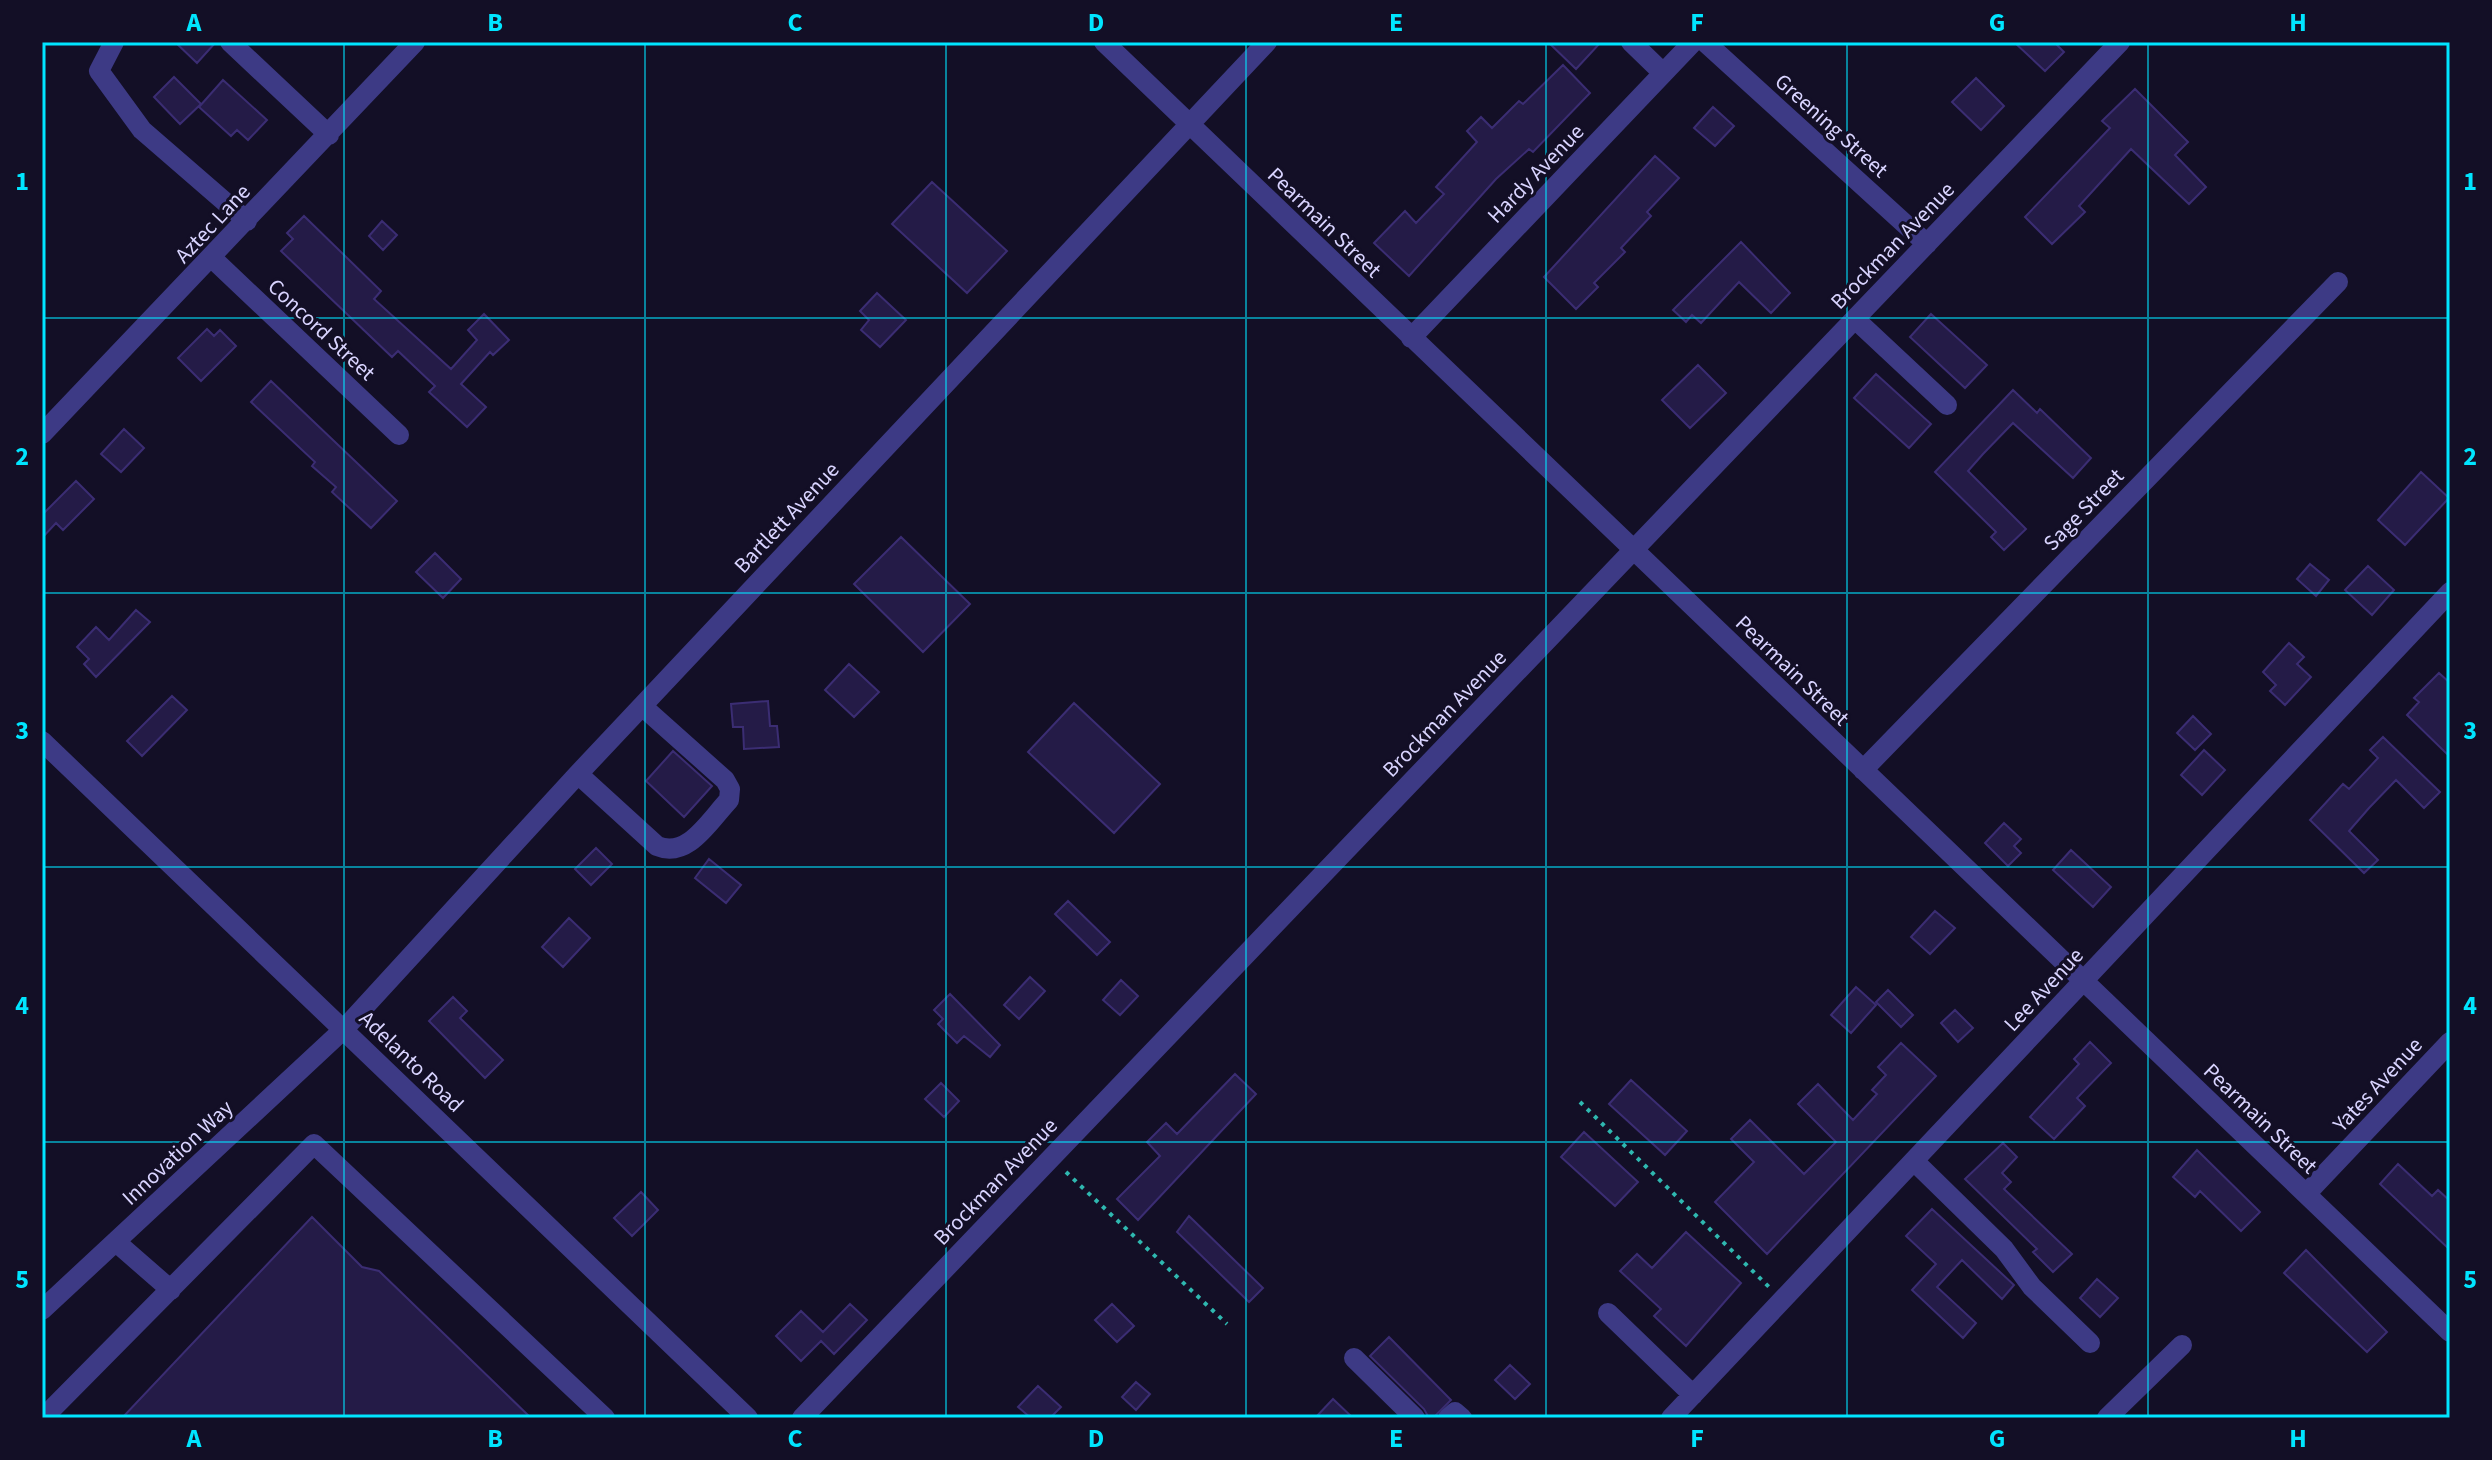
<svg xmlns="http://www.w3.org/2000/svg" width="2492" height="1460" font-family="'Source Sans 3',sans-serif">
<rect width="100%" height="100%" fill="#130f26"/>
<path fill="#241b47" stroke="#3b2d73" stroke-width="2" d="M175,42H216L197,63Z
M1548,42H1601L1576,69Z
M2014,42H2054L2064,52L2045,71Z
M1563,65L1590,93L1533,152L1529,149L1496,179L1409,276L1374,243L1405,211L1416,223L1444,194L1436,187L1477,142L1467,131L1481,117L1492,128L1519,101L1523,104Z
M174,77L201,104L180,124L154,97Z
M1976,78L2004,106L1981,130L1952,102Z
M223,80L267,120L248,140L237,130L231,136L199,107Z
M2135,89L2188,142L2175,155L2206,187L2189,204L2131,149L2079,206L2085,212L2052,244L2025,217L2110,128L2102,121Z
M1713,107L1734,126L1715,146L1694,128Z
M1655,156L1679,178L1647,212L1651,216L1621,248L1625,252L1594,283L1598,287L1576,309L1544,277Z
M932,182L1007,251L967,293L892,224Z
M304,216L381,291L374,299L451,369L477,340L468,330L484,314L509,340L493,355L490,352L461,384L486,407L467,427L429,392L435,386L398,351L392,357L281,251L293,239L287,233Z
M382,221L397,235L383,250L369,236Z
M1741,242L1790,293L1771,313L1739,282L1701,323L1692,315L1686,322L1673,310Z
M877,293L906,320L880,347L861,330L869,320L860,311Z
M1931,314L1987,365L1965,388L1910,337Z
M207,329L214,336L220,330L236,346L201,381L178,358Z
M1698,365L1726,393L1690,428L1662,400Z
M1876,374L1931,424L1909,448L1854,398Z
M271,381L397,501L371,528L332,492L336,487L312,466L315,462L251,402Z
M2013,390L2037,413L2040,409L2091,458L2073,478L2013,423L1983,454L1968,471L2026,529L2004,550L1991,537L1996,532L1935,472Z
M124,429L144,448L121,472L101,454Z
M2421,472L2449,498L2405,545L2378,520Z
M76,481L94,499L63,530L56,523L42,538V515Z
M901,537L970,604L923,652L854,584Z
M435,553L461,579L443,598L416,572Z
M2310,564L2329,580L2316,596L2297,579Z
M2368,566L2394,590L2372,615L2345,590Z
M136,610L150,622L96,677L84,664L89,659L77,647L96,627L109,640Z
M2289,643L2304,657L2297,664L2311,677L2285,705L2270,691L2276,685L2263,672Z
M849,664L879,692L854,717L825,690Z
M2439,673L2450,683V757L2407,715L2419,702L2414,698Z
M172,696L187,710L142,756L127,741Z
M768,701L770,726H777L779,747L744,749L743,727H733L731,704Z
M1074,703L1160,784L1114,833L1028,752Z
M2193,716L2211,734L2195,750L2177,733Z
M2383,737L2440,792L2424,808L2396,780L2369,808L2349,831L2378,860L2364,873L2310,820L2343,784L2349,789L2378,758L2370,750Z
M2204,750L2225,770L2202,795L2181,775Z
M673,751L712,786L684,817L646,781Z
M2004,823L2021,839L2014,846L2021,853L2008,866L1985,843Z
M596,848L612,864L591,885L575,869Z
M2071,850L2111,887L2093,907L2053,870Z
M709,859L741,885L726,903L695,878Z
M1068,901L1110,942L1097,955L1055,914Z
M1935,911L1955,928L1930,954L1911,937Z
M569,918L590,938L563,967L542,947Z
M1030,977L1045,991L1019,1019L1004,1005Z
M1121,980L1138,996L1120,1015L1103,1000Z
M1856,987L1876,1005L1851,1033L1831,1015Z
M1888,990L1913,1015L1901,1027L1876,1002Z
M950,994L1000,1045L990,1057L964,1036L957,1043L938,1024L943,1019L934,1010Z
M453,997L467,1011L460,1018L503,1060L485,1078L429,1021Z
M1955,1010L1973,1028L1958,1042L1941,1023Z
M2090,1042L2111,1063L2077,1098L2085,1106L2054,1139L2030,1117L2079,1064L2074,1059Z
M1901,1043L1936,1076L1767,1254L1715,1202L1754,1162L1731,1139L1750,1120L1804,1174L1836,1142L1798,1104L1818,1084L1853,1120L1877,1094L1872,1090L1886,1075L1878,1067Z
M1235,1074L1256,1094L1138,1220L1117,1199L1160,1156L1147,1142L1166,1123L1177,1134Z
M1631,1080L1687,1131L1665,1155L1609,1104Z
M941,1083L959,1101L944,1117L925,1099Z
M1584,1132L1638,1182L1615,1206L1561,1157Z
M2003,1143L2017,1157L2002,1173L2011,1182L2004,1189L2072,1254L2053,1272L2033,1252L2037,1249L1965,1179Z
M2197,1150L2260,1212L2241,1231L2200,1191L2195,1197L2173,1177Z
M2398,1164L2432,1196L2438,1190L2450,1201V1250L2380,1184Z
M641,1192L658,1210L632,1236L614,1218Z
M1932,1209L2014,1285L2002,1299L1962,1260L1937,1287L1976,1323L1963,1338L1912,1290L1936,1264L1906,1236Z
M1189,1216L1263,1288L1249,1302L1177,1232Z
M312,1217L362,1267L379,1271L531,1418H122Z
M1686,1232L1741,1283L1686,1346L1654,1316L1661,1309L1620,1271L1637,1254L1652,1268Z
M2306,1250L2387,1332L2367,1352L2284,1273Z
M2097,1279L2118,1298L2100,1317L2080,1298Z
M850,1304L867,1320L834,1354L821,1341L801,1361L776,1336L801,1311L823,1332Z
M1112,1304L1134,1326L1117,1342L1095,1320Z
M1389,1337L1451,1400L1433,1418H1429L1424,1409L1370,1356Z
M1510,1365L1530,1384L1515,1399L1495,1380Z
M1136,1382L1150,1394L1136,1410L1122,1397Z
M1038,1386L1061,1407L1050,1418H1031L1018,1407Z
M1333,1399L1353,1418H1315Z"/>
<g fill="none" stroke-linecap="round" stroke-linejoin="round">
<path stroke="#2fb8b0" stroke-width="4" stroke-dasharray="4 6" stroke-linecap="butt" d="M1580,1102L1769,1287
M1066,1172L1227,1324"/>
<path stroke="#3d3a85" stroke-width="20" d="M114,42L99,71L142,130L247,221
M230,42L329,135
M1104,42L2450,1332
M1631,42L1663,73
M1705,42L1927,244
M212,258L399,435
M1855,319L1947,405
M1411,338L1693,42
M42,434L415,42
M42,741L748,1418
M1863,770L2338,282
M578,774L657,846C688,859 709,821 729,800L730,789L725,780L642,706
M1914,1161L2004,1249L2032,1287L2090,1343
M2306,1194L2450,1042
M116,1242L171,1290
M42,1310L344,1029L578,774L1267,42
M1608,1313L1693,1395
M1354,1358L1415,1418
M43,1418L314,1144L605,1418
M802,1418L2120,42
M1448,1418L1455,1412L1462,1418
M1671,1418L2450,592
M2107,1418L2182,1345"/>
</g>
<path fill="none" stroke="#00e5ff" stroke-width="2" stroke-opacity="0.55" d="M344,42V1418M645,42V1418M946,42V1418M1246,42V1418M1546,42V1418M1847,42V1418M2148,42V1418M42,318H2450M42,593H2450M42,867H2450M42,1142H2450"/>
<g text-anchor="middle" stroke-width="6" stroke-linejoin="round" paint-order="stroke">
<g font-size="22" fill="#d9d4ff" stroke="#130f26">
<text transform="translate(1832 125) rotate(42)" y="8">Greening Street</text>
<text transform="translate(1535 173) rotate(-46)" y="8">Hardy Avenue</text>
<text transform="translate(1325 222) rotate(44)" y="8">Pearmain Street</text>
<text transform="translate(212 223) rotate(-47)" y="8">Aztec Lane</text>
<text transform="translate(1892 245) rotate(-46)" y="8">Brockman Avenue</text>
<text transform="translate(322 329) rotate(43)" y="8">Concord Street</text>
<text transform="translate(2083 509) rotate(-46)" y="8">Sage Street</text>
<text transform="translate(786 517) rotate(-47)" y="8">Bartlett Avenue</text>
<text transform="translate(1793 670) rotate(44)" y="8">Pearmain Street</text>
<text transform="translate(1444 713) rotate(-46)" y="8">Brockman Avenue</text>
<text transform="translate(2043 989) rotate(-47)" y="8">Lee Avenue</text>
<text transform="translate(412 1061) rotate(44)" y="8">Adelanto Road</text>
<text transform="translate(2377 1084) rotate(-47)" y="8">Yates Avenue</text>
<text transform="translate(2261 1118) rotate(44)" y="8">Pearmain Street</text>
<text transform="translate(177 1152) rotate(-43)" y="8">Innovation Way</text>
<text transform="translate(995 1181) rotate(-46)" y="8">Brockman Avenue</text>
</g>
</g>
<rect width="2492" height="1460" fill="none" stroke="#130f26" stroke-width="88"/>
<rect x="44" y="44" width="2404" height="1372" fill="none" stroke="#00e5ff" stroke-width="3"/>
<g font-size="26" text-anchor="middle" font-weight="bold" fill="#00e5ff">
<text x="194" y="31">A</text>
<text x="495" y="31">B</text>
<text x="795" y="31">C</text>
<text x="1096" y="31">D</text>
<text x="1396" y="31">E</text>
<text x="1697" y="31">F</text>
<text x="1997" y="31">G</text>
<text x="2298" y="31">H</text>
<text x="22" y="190">1</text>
<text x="2470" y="190">1</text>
<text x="22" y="465">2</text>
<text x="2470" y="465">2</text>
<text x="22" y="739">3</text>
<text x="2470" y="739">3</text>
<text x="22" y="1014">4</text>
<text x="2470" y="1014">4</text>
<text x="22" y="1288">5</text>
<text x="2470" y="1288">5</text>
<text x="194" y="1447">A</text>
<text x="495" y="1447">B</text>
<text x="795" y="1447">C</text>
<text x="1096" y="1447">D</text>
<text x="1396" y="1447">E</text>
<text x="1697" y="1447">F</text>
<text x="1997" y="1447">G</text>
<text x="2298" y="1447">H</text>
</g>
</svg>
